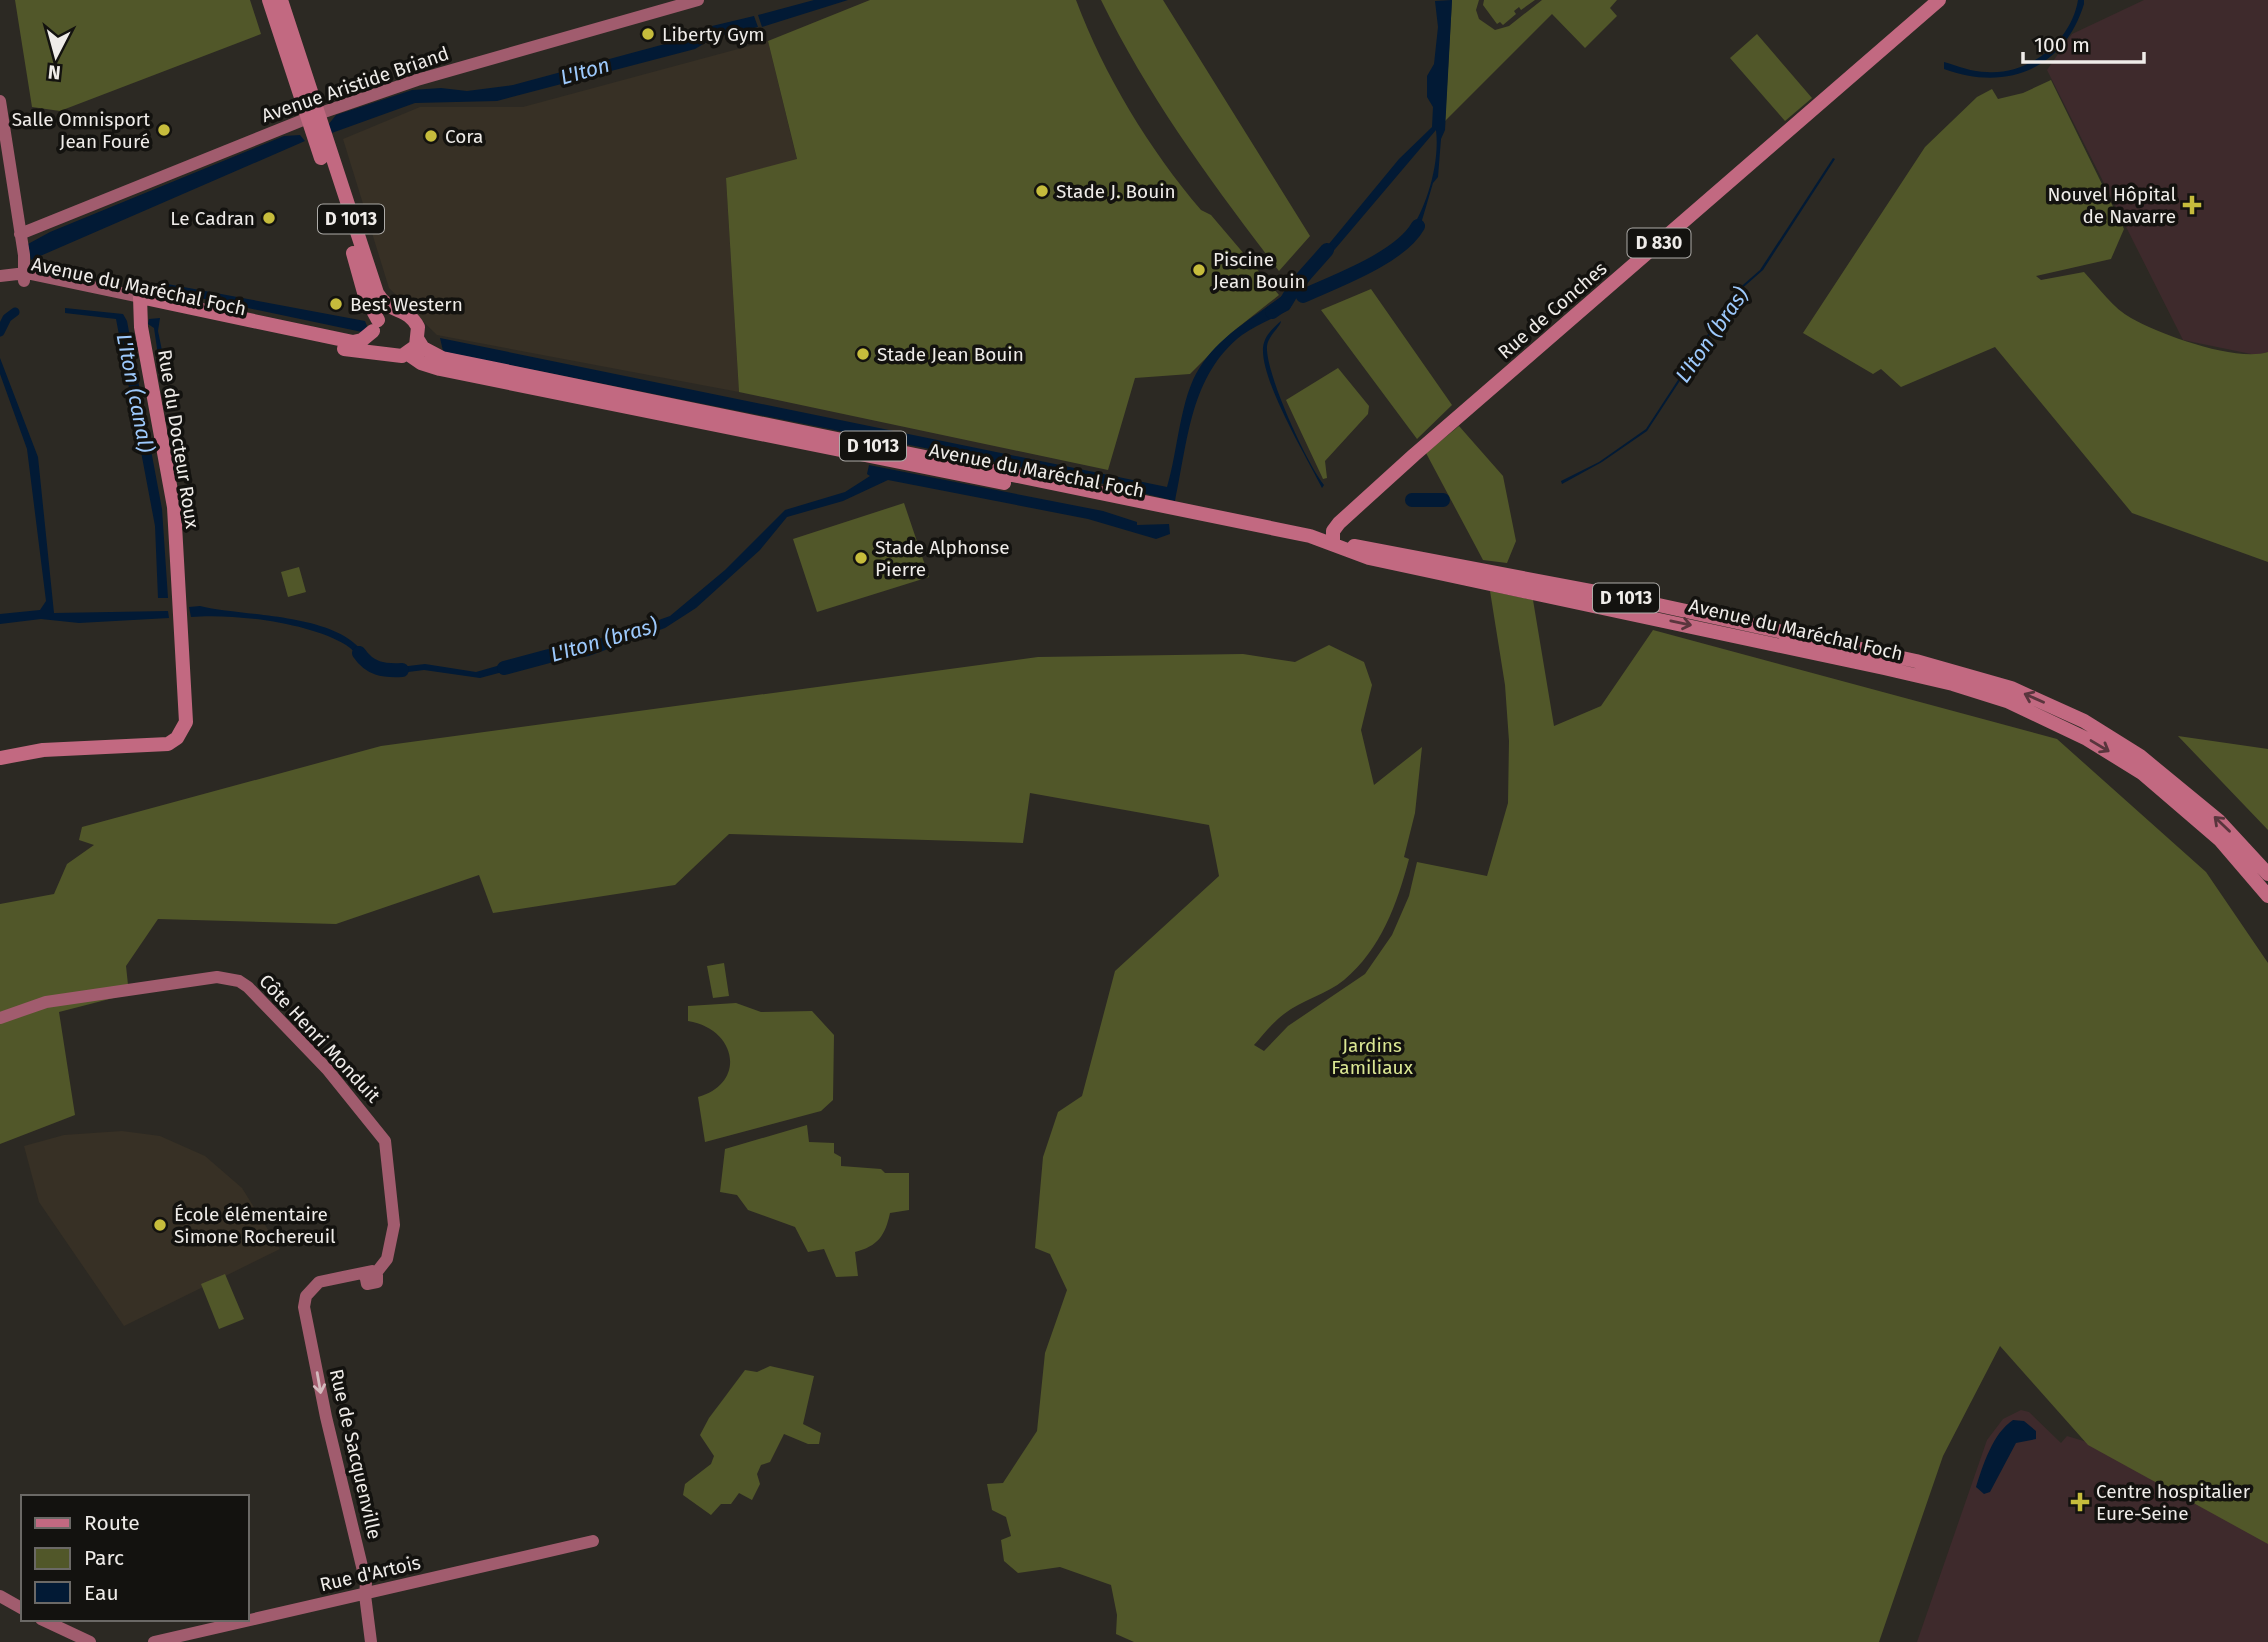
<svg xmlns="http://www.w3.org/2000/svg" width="2268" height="1642" font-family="'Fira Sans',sans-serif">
<rect width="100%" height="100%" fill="#2c2923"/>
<path fill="#373025" d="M768,41L797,160L726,178L739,392L437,335L389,288L343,139L420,107H523Z
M122,1131L160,1136L205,1156L242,1188L280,1249L124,1326L39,1202L24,1146L64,1135Z"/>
<path fill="#3e2a2c" d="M2144,0H2268V352L2256,355L2183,340L2047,70L2072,34Z
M2021,1410L2029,1412L2061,1443L2067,1436L2104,1447L2268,1543V1642H1917L1987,1440L2003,1419Z"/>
<path fill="#515729" d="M15,0H250L261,34L60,111L32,107Z
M870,0H1076C1104,75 1149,149 1201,210L1211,215L1279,295L1231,333L1190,374L1135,378L1108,470L739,392L726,178L797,159L768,41Z
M1101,0H1163L1310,236L1279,271C1212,183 1150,100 1101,0Z
M1452,0H1479L1476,10L1479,19L1495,30L1509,26L1542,0H1617L1610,8L1617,16L1585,48L1552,14L1445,121Z
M1484,0H1535L1521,10L1519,7L1514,11L1516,14L1503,25L1500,22L1497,24L1483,5Z
M1757,34L1812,98L1785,121L1730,58Z
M2051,80L2124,229L2111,259L2036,276L2041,280L2084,272C2098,287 2114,309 2131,318C2161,335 2235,362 2268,352V562L2132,513L1995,347L1901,387L1881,369L1873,374L1803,333L1925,147L1977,97L1992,89L1998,99L2023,93Z
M1371,289L1452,405L1417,439L1321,310Z
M1338,368L1369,406L1368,414L1325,461L1327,478L1323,479L1286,400Z
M1459,426L1503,476L1516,541L1507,563L1483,560L1426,453Z
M904,503L929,577L817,612L793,539Z
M299,567L306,592L288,597L281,572Z
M1490,591L1533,600L1554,726L1601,706L1653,630L2057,739L2206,872L2268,963V1544L2088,1445L2000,1346L1943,1456L1879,1642H1134L1116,1634L1117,1615L1111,1585L1060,1567L1018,1573L1004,1561L1001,1540L1011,1536L1006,1517L992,1510L987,1484L1003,1483L1037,1431L1045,1353L1067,1290L1050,1254L1035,1248L1043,1157L1058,1112L1082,1096L1115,971L1219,876L1209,825L1030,793L1023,843L729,834L675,885L493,913L479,875L336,924L158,919L126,966L129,994L59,1012L75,1115L0,1144V904L54,894L67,864L94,845L79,840L82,827L381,746L1038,657L1243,654L1295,662L1329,645L1364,662L1372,685L1361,730L1374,785L1422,747L1415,813L1404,857L1409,859C1397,904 1381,949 1344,980C1327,994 1302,1000 1284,1014C1273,1022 1263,1035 1254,1045L1264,1051L1288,1026L1365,974L1392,935L1409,896L1417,862L1487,876L1508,803L1509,741L1505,685Z
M2178,736L2268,749V830Z
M724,963L729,996L713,998L707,966Z
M736,1003L761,1012L812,1011L834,1035L833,1100L821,1111L705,1142L698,1097C747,1083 737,1029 688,1021V1006Z
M807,1125L809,1142L834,1143V1153L841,1157V1166L881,1169L885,1173H909V1210L890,1213C885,1236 878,1246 855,1252L858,1276L836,1277L824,1249L808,1252L795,1227L748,1210L737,1195L720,1192L725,1149Z
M225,1274L244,1319L219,1329L201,1284Z
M770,1366L814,1376L803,1424L821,1433L819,1444H808L784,1434L770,1462L761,1465L757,1474L760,1484L752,1500L739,1493L731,1504H721L711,1515L683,1495L685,1484L711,1464L714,1456L700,1435L709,1418L745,1370L757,1372Z"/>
<path fill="#021a35" d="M814,0H848L762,27L758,15Z
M1452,0L1445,130L1441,139L1438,177L1433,183L1420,227L1424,229L1411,242L1406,237C1427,209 1440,163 1436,130L1319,268L1314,262L1399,159L1432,127L1433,107L1427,97V76L1434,64L1438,27L1435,1Z
M2078,0H2084V4C2064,69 2006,92 1944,69V62C1958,66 1972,72 1987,72C2029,75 2071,42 2078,0Z
M754,16L758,27L715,37L695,49L497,101L415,103L329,134L328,125L336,115L412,90L441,88L467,91L513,85L676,41L712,26Z
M300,135L305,141L31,260L28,244L50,232L284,136Z
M1833,158L1835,159L1763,270L1738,292L1647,431L1602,462L1562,484L1561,481L1599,462L1646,429L1736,291L1760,270Z
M1375,257L1377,263L1331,287L1326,281Z
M1305,270L1311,278L1301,293L1317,285L1322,292L1301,300L1290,288Z
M162,283L365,321L367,326L362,332L176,293L161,294Z
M1282,296L1291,307L1289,310C1274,318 1256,325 1242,335C1190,375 1188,441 1175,501L1109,485L454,354L443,351L440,338L1167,487C1178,451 1180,397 1200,367C1221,335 1253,318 1282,296Z
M65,308L123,314L127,321L162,509L168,598H158L155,526L116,319L65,313Z
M160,318L158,331L166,370L160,369L154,328L148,324L149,319Z
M1281,321C1281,326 1268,336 1267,346C1265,373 1307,464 1324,485L1322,488C1306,456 1261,381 1263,348C1264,336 1273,328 1281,321Z
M0,358L38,457L54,613L168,611L169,618L79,623L41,619L0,624V614L40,610L46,601L27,449L0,374Z
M869,465L1103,511L1137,522V525L1169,524L1170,534L1156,539L1088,519L888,480L843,501L787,517L760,550L696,608L665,628L589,656L577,658L576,652L532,663V656L625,632L670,616L725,570L785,510L845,492L870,476L867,474Z
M200,606C247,618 360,611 372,672C361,665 358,652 346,645C310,623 233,613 191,617L189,607Z
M521,659V667L480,678L424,670L384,675L383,669L425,664L476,672Z
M2013,1420L2024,1421L2036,1431V1439L2016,1443L1990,1492L1984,1494L1976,1487C1983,1465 1993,1433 2013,1420Z"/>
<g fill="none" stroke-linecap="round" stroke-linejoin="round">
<path stroke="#021a35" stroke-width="9" d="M0,332L7,318L15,312"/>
<path stroke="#021a35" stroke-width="14" d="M1303,296C1336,281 1400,258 1418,226
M1272,312L1286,302L1296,285L1327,250
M1412,500H1443
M359,653C370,669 383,671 402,670
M504,668L549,656"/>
<path stroke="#a15c6e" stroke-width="12" d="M0,101L24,255V281
M20,234L318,114L417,80L698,0
M0,276L26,273L140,297
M0,1018L46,1002L217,977L239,981L248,987L327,1069L385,1141L394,1225L387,1259L376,1273
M365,1274L367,1284L377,1282V1275L372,1271L319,1282L306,1296L304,1307L326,1417L366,1583L365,1595L371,1642
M0,1596L23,1609
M41,1619L90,1642
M154,1642L593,1541"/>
<path stroke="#c26981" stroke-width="14" d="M269,0L321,158
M281,0L377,293C390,315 407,306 418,327L416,346L402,356L344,349
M353,253L365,296L378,320
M418,340L423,348L442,358L1310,536L1369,558L1884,668L1953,684L2007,701L2087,739L2142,773L2220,840L2268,896
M408,354L421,363L440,369L1004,483
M1333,544V531L1339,523L1414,455L1939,0
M1354,546L1617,596L1916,661L2011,688L2084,721L2140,756L2219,821L2268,874
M0,758L43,750L168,744L177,738L186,722L174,507L141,327L140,297L353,342L362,340L373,331"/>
</g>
<defs><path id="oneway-shaft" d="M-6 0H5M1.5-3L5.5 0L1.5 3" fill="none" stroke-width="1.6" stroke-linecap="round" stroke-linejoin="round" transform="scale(1.75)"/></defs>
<g stroke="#59353d">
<use href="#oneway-shaft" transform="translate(1681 623) rotate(12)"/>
<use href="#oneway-shaft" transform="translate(2034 698) rotate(-156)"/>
<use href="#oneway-shaft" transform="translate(2100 746) rotate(31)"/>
<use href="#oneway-shaft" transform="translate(2222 824) rotate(-136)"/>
</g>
<use stroke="#d4babe" href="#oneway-shaft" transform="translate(319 1383) rotate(80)"/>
<g fill="#c6bc3c" stroke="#13120f" stroke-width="2.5">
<circle cx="648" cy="34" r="7"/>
<circle cx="164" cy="130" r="7"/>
<circle cx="431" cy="136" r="7"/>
<circle cx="1042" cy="191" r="7"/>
<path d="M2188.5 194.5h7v7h7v7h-7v7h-7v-7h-7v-7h7z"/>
<circle cx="269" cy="218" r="7"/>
<circle cx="1199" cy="270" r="7"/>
<circle cx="336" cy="304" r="7"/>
<circle cx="863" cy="354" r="7"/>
<circle cx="861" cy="558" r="7"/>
<circle cx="160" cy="1225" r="7"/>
<path d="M2076.5 1491.5h7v7h7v7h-7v7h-7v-7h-7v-7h7z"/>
</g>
<g text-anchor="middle" stroke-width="7" stroke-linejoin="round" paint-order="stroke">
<g fill="#13120f" stroke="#adaba8" stroke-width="2">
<rect x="318" y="204.5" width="66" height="29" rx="5"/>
<rect x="1627.5" y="228.5" width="63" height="29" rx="5"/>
<rect x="840" y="431.5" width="66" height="29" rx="5"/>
<rect x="1593" y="583.5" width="66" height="29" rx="5"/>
</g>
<g font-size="18" font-weight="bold" fill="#efece9">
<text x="351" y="225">D 1013</text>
<text x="1659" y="249">D 830</text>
<text x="873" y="452">D 1013</text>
<text x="1626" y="604">D 1013</text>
</g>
<g font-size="19" fill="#efece9" stroke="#13120f" text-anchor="start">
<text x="662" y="41">Liberty Gym</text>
<text x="150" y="126" text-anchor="end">Salle Omnisport<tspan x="150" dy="22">Jean Fouré</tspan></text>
<text x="445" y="143">Cora</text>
<text x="1056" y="198">Stade J. Bouin</text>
<text x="2176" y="201" text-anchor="end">Nouvel Hôpital<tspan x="2176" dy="22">de Navarre</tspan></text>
<text x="255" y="225" text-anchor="end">Le Cadran</text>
<text x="1213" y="266">Piscine<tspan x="1213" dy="22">Jean Bouin</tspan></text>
<text x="350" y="311">Best Western</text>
<text x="877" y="361">Stade Jean Bouin</text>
<text x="875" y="554">Stade Alphonse<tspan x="875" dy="22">Pierre</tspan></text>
<text x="174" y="1221">École élémentaire<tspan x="174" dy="22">Simone Rochereuil</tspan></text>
<text x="2096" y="1498">Centre hospitalier<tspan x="2096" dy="22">Eure-Seine</tspan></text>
</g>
<g font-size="19" fill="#efece9" stroke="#13120f">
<text transform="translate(355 84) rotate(-19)" y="7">Avenue Aristide Briand</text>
<text transform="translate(139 286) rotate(12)" y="7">Avenue du Maréchal Foch</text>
<text transform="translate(1552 310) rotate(-41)" y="7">Rue de Conches</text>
<text transform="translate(179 439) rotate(81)" y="7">Rue du Docteur Roux</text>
<text transform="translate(1037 470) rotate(11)" y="7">Avenue du Maréchal Foch</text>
<text transform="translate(1796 629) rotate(13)" y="7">Avenue du Maréchal Foch</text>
<text transform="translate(320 1038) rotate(47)" y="7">Côte Henri Monduit</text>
<text transform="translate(356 1454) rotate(77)" y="7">Rue de Sacquenville</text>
<text transform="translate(370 1573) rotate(-13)" y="7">Rue d'Artois</text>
</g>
<g font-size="19" fill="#dbe793" stroke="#13120f">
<text x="1372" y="1052">Jardins<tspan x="1372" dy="22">Familiaux</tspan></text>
</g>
<g font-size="21" font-style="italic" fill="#9dc9fc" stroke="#13120f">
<text transform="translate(585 71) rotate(-16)" y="7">L'Iton</text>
<text transform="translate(1712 335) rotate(-55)" y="7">L'Iton (bras)</text>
<text transform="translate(135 393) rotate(79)" y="7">L'Iton (canal)</text>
<text transform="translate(604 640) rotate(-16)" y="7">L'Iton (bras)</text>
</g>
</g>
<rect x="21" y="1495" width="228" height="126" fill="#13120f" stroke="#6b6966" stroke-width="2"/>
<rect x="35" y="1518" width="35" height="10" fill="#c26981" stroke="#6b6966" stroke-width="2"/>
<text x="84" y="1530" font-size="21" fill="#efece9">Route</text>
<rect x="35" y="1548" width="35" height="21" fill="#515729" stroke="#6b6966" stroke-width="2"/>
<text x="84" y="1565" font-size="21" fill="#efece9">Parc</text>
<rect x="35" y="1582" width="35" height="21" fill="#021a35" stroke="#6b6966" stroke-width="2"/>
<text x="84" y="1600" font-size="21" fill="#efece9">Eau</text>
<g transform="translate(56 56) rotate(186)" stroke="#13120f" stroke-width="5" paint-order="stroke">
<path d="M0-5L12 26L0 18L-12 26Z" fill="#efece9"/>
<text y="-10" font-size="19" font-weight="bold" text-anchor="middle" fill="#efece9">N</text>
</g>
<path d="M2023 52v10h121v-10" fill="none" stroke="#efece9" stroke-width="3.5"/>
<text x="2034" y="52" font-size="21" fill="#efece9" stroke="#13120f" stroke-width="5" paint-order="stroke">100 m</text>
</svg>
